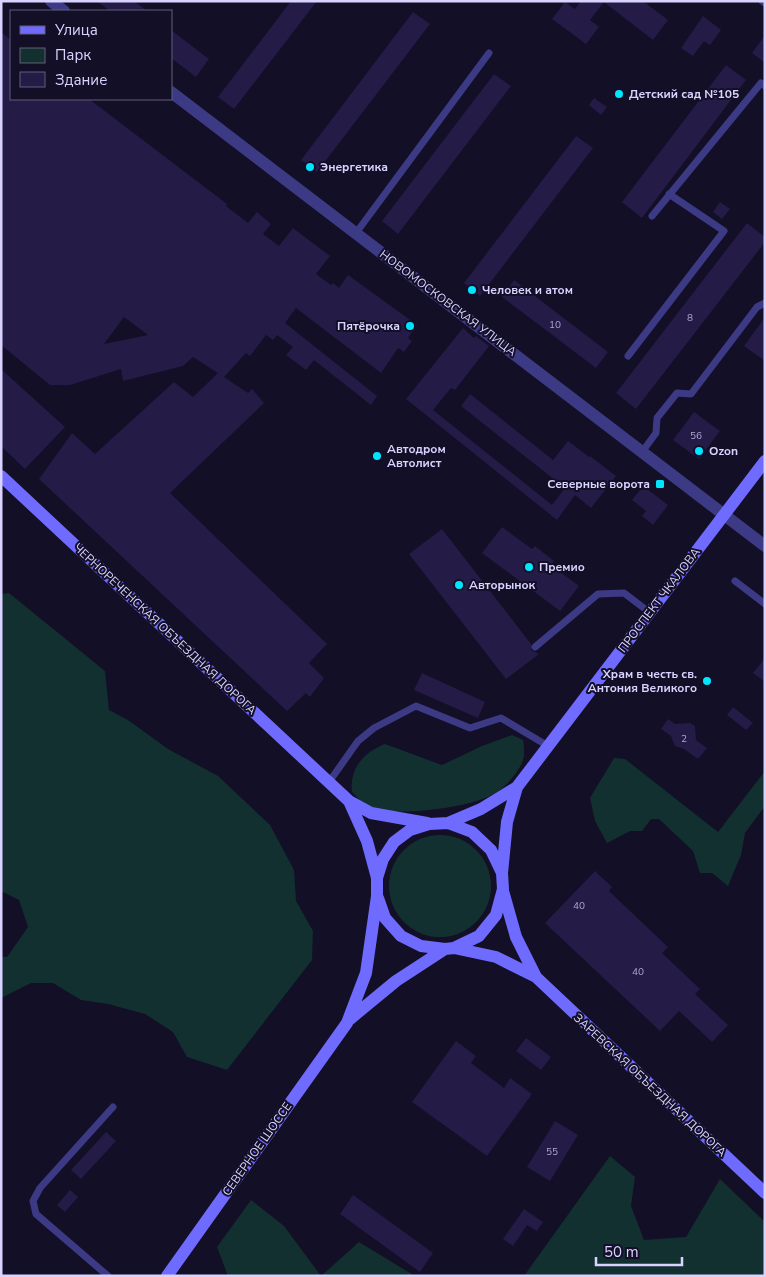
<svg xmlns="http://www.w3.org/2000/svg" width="766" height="1277" font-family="'Nunito Sans',sans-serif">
<rect width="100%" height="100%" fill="#130f26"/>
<path fill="#12302f" d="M9,593L105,671L109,710L128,720L168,749L218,776L270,825L294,870L296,901L313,931L312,960L227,1070L187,1057L173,1032L145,1014L108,1004L81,1000L53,983H31L1,998V957H7L28,927L19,900L1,891V594Z
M512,735L523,740C524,745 524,751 524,756C522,768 509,783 500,790C479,808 399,816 373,809C365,807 358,798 352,792C349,769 364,752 385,744L442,765L482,746Z
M614,758L625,759L718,832L765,771V806L745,833L741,855L728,886L712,873H700L693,851L659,819H651L642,831H630L607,843L595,821L590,798Z
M389 886a51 51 0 1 1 102 0a51 51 0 1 1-102 0Z
M610,1156L635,1177L631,1206L644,1240L686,1237L720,1179L765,1222V1276H524Z
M251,1200L284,1226L321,1276L359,1242L415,1276H228L217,1247Z"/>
<path fill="#241b47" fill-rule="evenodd" d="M97,1H134L147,11H110Z
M291,1H317L234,109L218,97Z
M581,1H643L668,20L653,40L604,2L590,20L599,27L586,44L552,19L565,2L575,9Z
M413,12L430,24L317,172L301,160Z
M703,16L721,30L710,45L704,41L693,56L681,48Z
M171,30L209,59L196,77L171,58Z
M1,32L11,40V99H89L227,204L226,206L248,223L257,212L271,224L263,234L279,246L293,228L330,256L316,274L331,285L333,283L339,288L348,275L417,325L408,338L412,341L404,352L398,348L381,373L296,308L285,323L377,396L371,405L314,360L306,370L286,355L293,347L277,335L273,340L266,335L250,356L246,353L224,377L193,357L183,366L123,381L121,369L70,385H50L1,345ZM124,317L148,335L104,344Z
M765,35V63L752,53Z
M726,65L746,80L642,218L622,202Z
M494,74L511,86L398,234L382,221Z
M594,98L607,107L601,115L589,105Z
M576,136L593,148L480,296L464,283Z
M720,202L730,209L722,219L713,212Z
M747,223L765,237V242L636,409L616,393Z
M514,280L608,352L596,368L502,297Z
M765,317V361L744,346Z
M463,328L474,338L476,336L489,346L455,390L451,388L433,410L552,505L565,488L461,406L470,394L553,460L568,441L589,457L590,456L616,476L591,508L575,495L557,520L406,399Z
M1,369L65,427L25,469L1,446Z
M218,373L248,393L252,389L264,403L170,493L327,644L309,663L324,678L310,697L306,693L287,711L39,479L72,433L95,454L174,382L193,397Z
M694,412L720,431L699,459L673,440Z
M643,486L668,505L653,525L642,516L646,511L632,500Z
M502,527L532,549L535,546L554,561L551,565L579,586L560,611L482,553Z
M442,529L531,644V650L539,654L506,679L409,554Z
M765,658V682L753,673Z
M422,673L485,702L478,718L414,690Z
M733,707L753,723L746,730L727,715Z
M668,719L675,724L690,723L695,726L696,740L707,748L698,759L684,749L675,746L671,736L661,729Z
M595,871L612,887L609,891L668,947L662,953L700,989L695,994L728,1025L712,1042L679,1011L660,1031L545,923Z
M526,1038L551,1057L541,1070L516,1051Z
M456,1041L476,1056L471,1063L504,1088L510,1078L532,1094L487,1156L412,1102Z
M555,1121L578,1135L550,1181L527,1167Z
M106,1132L116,1141L81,1179L71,1170Z
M70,1190L78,1197L65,1212L57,1205Z
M353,1195L433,1253L420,1272L340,1214Z
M524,1209L543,1222L537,1231L527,1225L513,1246L503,1239Z"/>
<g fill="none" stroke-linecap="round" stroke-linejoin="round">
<path stroke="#3d3a85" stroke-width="7" d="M762,1L765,3
M652,216L761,83L765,86
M356,233L489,53
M628,356L724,231L669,194
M642,452L656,433L657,418L677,393L691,394L757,307L765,303
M735,581L765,604
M535,647L598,594L624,593L649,612
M329,782L358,741L374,728L416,706L470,728L501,718L548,746
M108,1276L36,1214L33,1201L40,1188L113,1107"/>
<path stroke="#3d3a85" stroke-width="12" d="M51,1L64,11
M171,92L765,546"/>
<path stroke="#6f6bff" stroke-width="12" d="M1,476L349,801L371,813L427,823
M349,801L367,841L377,878
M448,823L481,809L517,787L765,461
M503,891L516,937L536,977
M378,898L385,918L401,936L421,946L445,949L454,948L479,936L496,915L503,889L502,873L507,822L517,787
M454,948L496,957L536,977L765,1193
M350,1019L396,981L445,949
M167,1276L347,1023L366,973L377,896V878L383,859L394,842L410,830L429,824L448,823L472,832L491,850L502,873"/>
</g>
<g fill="#00e5ff" stroke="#130f26" stroke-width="2">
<circle cx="619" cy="94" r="5"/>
<circle cx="310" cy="167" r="5"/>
<circle cx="472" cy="290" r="5"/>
<circle cx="410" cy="326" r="5"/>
<circle cx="699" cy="451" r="5"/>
<circle cx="377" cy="456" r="5"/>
<rect x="655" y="479" width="10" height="10" rx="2.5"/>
<circle cx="529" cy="567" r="5"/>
<circle cx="459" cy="585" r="5"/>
<circle cx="707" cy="681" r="5"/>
</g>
<g text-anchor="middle" stroke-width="4" stroke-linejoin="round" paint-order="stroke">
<g font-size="10" fill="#aca6d1">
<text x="690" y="321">8</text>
<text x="555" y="328">10</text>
<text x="696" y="439">56</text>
<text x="684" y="742">2</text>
<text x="579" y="909">40</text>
<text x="638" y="975">40</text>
<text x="552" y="1155">55</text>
</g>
<g font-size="12" font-weight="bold" fill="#d9d4ff" stroke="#130f26" text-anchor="start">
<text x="629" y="98">Детский сад №105</text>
<text x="320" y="171">Энергетика</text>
<text x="482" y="294">Человек и атом</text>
<text x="400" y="330" text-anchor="end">Пятёрочка</text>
<text x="387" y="453">Автодром<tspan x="387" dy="14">Автолист</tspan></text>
<text x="709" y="455">Ozon</text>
<text x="650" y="488" text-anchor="end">Северные ворота</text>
<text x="539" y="571">Премио</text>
<text x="469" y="589">Авторынок</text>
<text x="697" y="678" text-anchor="end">Храм в честь св.<tspan x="697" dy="14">Антония Великого</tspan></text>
</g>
<g font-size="12" fill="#d9d4ff" stroke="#130f26">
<text transform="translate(448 303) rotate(37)" y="4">НОВОМОСКОВСКАЯ УЛИЦА</text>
<text transform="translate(659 600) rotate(-53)" y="4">ПРОСПЕКТ ЧКАЛОВА</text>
<text transform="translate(165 629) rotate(43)" y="4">ЧЕРНОРЕЧЕНСКАЯ ОБЪЕЗДНАЯ ДОРОГА</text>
<text transform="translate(650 1085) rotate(43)" y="4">ЗАРЕВСКАЯ ОБЪЕЗДНАЯ ДОРОГА</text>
<text transform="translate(257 1149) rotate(-55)" y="4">СЕВЕРНОЕ ШОССЕ</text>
</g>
</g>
<rect width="766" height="1277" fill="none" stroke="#d9d4ff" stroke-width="5"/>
<rect x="10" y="10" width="162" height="90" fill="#130f26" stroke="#625e7d"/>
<rect x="20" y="26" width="25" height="8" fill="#6f6bff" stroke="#625e7d"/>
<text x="55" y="35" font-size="15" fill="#d9d4ff">Улица</text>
<rect x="20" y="48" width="25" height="15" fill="#12302f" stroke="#625e7d"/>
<text x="55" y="60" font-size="15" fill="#d9d4ff">Парк</text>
<rect x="20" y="72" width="25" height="15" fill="#241b47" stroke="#625e7d"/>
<text x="55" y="85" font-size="15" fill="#d9d4ff">Здание</text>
<path d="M596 1257v8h86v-8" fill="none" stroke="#d9d4ff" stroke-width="2.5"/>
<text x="604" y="1257" font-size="15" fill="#d9d4ff" stroke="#130f26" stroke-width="4" paint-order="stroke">50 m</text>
</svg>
